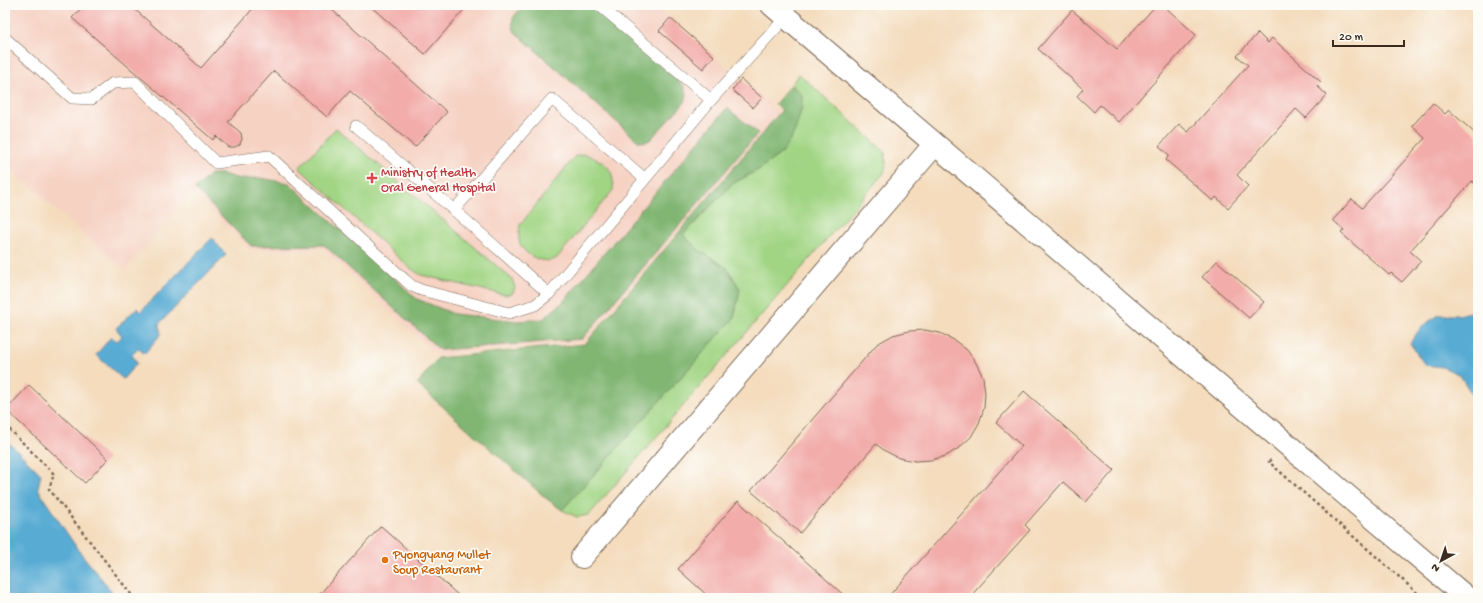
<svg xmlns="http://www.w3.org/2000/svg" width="1483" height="603" font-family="'Gochi Hand',sans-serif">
<rect width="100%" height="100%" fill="#fdfcf7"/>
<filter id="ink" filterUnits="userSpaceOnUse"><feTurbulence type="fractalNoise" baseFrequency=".025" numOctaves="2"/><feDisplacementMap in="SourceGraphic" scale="8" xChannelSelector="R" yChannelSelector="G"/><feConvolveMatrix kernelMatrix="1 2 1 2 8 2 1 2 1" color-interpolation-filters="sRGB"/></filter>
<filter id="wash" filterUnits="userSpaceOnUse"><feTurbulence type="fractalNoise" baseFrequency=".012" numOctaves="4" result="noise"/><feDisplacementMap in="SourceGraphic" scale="16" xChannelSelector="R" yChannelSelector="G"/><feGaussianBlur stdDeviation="0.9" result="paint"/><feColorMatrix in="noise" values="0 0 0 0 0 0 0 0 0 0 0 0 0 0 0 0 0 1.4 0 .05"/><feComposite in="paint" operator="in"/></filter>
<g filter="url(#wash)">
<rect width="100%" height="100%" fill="#f4dcbd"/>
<path fill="#f6d2c3" d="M5,5H655L779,112L584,342L437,355L323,249L250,250L192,192L125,270L5,165Z"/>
<path fill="#a1d584" stroke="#6e8051" d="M799,74L885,152L886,164L884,173L589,515L577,517L562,510L734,318L740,289L727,268L699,250L683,235L732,184L758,170L783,152L802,95L791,85Z
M336,128L512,279L515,287L513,293L505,295L421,275L410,268L299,168Z
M585,154C604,162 615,167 613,190L557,258C545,265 526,257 520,244C518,238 519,231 520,225L575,156Z"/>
<path fill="#80b672" stroke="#5e7048" d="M524,5H591L683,85L687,94L685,102L651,139L646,142L638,141L515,32C508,18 516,15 524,5Z
M791,85L802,95V107L795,131L783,152L758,170L732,184L683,235L699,250L727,268L740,289L734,318L562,510L547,499L417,384L438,358L585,344L782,110L775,104Z
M727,108L758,133L582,339L440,350L324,245L251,246L195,189L210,174H222L240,179L260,178L289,183L417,299L454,314L518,321L543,319L563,302Z"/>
<path fill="#59acd4" stroke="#4a6b79" d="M212,238L226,255L159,324L161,334L144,354L139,348L132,355L137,363L123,379L96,355L111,337L117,341L122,336L116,328L137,308L140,312Z
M1478,310V397L1472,395L1460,375L1443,367L1425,365L1410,343L1422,326L1439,315H1459Z
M5,439L41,474L38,488L44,499L79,551L117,598H5Z"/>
<g id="blocks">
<path fill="#f2aca9" d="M84,5H130L201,68L256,5H335L331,9L447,112L415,147L350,91L327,117L274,71L228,122L241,133L242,139L240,144L235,147H228L216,136L213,140L72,18Z
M369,5H468L425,54Z
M1156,5H1163L1196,35L1119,122L1100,105L1094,112L1077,96L1083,89L1038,49L1072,10L1117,49Z
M670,18L714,56L703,69L659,31Z
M1258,33L1268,43L1272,38L1321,82L1317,86L1327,95L1306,118L1296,109L1237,175L1248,186L1228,208L1216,197L1213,201L1166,160L1169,155L1159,146L1179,124L1188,132L1248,65L1237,56Z
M741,79L762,98L753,108L732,90Z
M1433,103L1445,114L1449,110L1478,136V186L1472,181L1410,251L1421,261L1402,282L1391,273L1389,275L1341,233L1344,230L1333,220L1352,199L1362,208L1425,138L1412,126Z
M1217,261L1264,302L1249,318L1202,277Z
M925,330L940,333L954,340L967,350L976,363L983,377L985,393L984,408L979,423L971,437L959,448L946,456L931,460L915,461L899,458L885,451L876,444L800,533L751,491L877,344L893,335L909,331Z
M29,385L108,459L85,483L6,410Z
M1024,391L1114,470L1086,502L1063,482L1025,525L1030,530L969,598H887L1022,446L996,423Z
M738,501L847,598H710L678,569Z
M381,526L458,595L455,598H316Z"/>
</g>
</g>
<g filter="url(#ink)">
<use href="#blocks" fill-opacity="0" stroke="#7c6856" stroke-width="1"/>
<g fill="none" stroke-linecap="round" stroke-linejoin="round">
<defs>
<path id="service" d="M599,5L711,100L786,17
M5,38L72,98L92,99L113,83L135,82L216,163L269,156L405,280L412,286L421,290L509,313L535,305L549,294
M356,126L454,210L549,294L711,100
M454,210L552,99L645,179"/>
<path id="minor" d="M772,5L1467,598
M582,557L935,144"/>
</defs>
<use href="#service" stroke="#7c6856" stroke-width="12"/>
<use href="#minor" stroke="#7c6856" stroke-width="24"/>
<path stroke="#7c6856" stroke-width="2.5" stroke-dasharray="3 3" stroke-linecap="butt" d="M5,425L54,474L49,489L134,598
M1271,460L1269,462L1423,598"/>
<use href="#service" stroke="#fff" stroke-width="11"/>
<use href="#minor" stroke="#fff" stroke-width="22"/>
</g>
</g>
<path fill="#e0444e" stroke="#fdfcf7" stroke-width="1.5" d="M370 172h4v4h4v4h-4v4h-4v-4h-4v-4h4z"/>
<circle fill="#e8710a" stroke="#fdfcf7" stroke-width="1.5" cx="385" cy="560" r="4"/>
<g text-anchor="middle" stroke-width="3.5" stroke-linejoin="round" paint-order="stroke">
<g font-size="13" fill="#be3a42" stroke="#fdfcf7" text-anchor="start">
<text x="381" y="176">Ministry of Health<tspan x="381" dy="15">Oral General Hospital</tspan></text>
</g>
<g font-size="13" fill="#c56008" stroke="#fdfcf7" text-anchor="start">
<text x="393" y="558">Pyongyang Mullet<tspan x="393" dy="15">Soup Restaurant</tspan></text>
</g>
</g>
<rect width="1483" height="603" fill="none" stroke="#fdfcf7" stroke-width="20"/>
<g transform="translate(1441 561) rotate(220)" stroke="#fdfcf7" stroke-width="3" paint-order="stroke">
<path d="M0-3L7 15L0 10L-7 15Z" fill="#3b2a1e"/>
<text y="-6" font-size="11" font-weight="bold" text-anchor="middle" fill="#3b2a1e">N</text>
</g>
<path d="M1333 40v6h71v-6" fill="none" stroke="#3b2a1e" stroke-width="2"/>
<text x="1339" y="40" font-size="12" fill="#3b2a1e" stroke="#fdfcf7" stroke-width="3" paint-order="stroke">20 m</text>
</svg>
